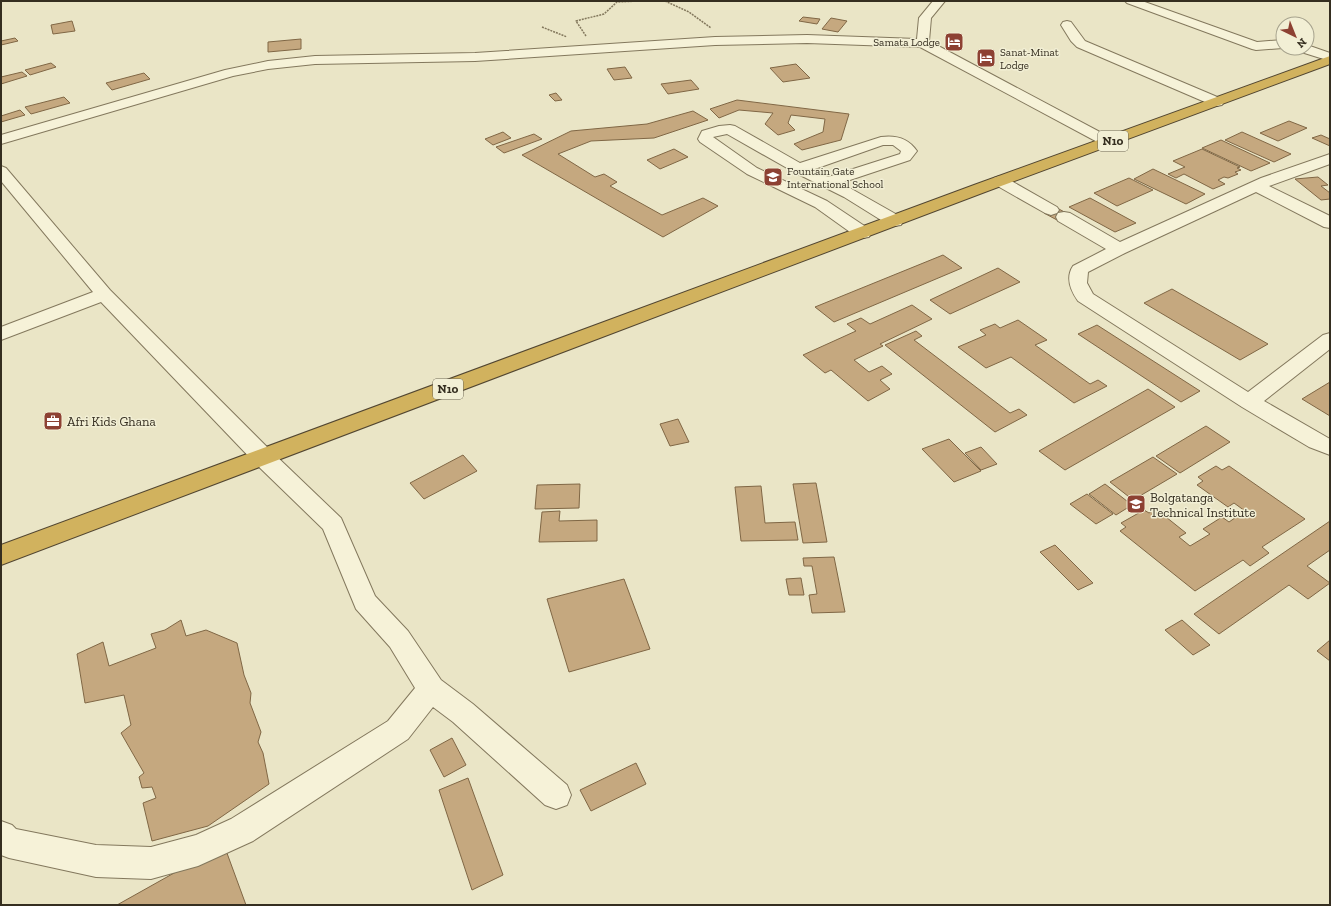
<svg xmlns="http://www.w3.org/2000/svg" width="1331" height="906" font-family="'Zilla Slab',serif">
<rect width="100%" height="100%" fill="#eae5c6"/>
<path fill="#c5a87f" stroke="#806745" d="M803,17L820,19L817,24L799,21Z
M831,18L847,21L838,32L822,29Z
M72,21L75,31L53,34L51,25Z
M15,38L18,41L1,45V41Z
M301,39V49L268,52V42Z
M51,63L56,67L30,75L25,70Z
M796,64L810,78L783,82L770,68Z
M625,67L632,78L614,80L607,69Z
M22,72L27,76L1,84V77Z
M144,73L150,79L112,90L106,83Z
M691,80L699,89L668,94L661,84Z
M556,93L562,100L555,101L549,95Z
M64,97L70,103L31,114L25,107Z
M737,100L849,114L841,140L802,150L794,144L823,132L825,119L791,115L788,123L795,130L778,135L765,124L773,113L739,110L719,118L710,109Z
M20,110L25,115L1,122V116Z
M693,111L708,120L654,138L591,141L558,154L595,177L604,174L617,182L610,186L662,215L703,198L718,206L663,237L522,155L571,131L647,124Z
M1289,121L1307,128L1278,141L1260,133Z
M503,132L511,138L493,145L485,139Z
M1242,132L1291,154L1274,162L1225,140Z
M534,134L542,139L504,153L496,147Z
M1321,135L1330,139V146L1312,138Z
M1221,140L1270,163L1251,171L1202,148Z
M674,149L688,157L660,169L647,160Z
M1202,149L1240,167L1237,168L1241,170L1235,172L1238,174L1228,178L1224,177L1218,180L1225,184L1213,189L1184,174L1176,178L1168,174L1185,167L1173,161Z
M1153,169L1205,194L1186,204L1134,179Z
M1318,177L1328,185L1321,186L1330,193V199L1321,200L1295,179Z
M1129,178L1153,190L1117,206L1094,193Z
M1090,198L1136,223L1115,232L1069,207Z
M1057,208L1070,215L1057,220L1044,213Z
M943,255L962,268L834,322L815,307Z
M998,268L1020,282L950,314L930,300Z
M1172,289L1268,344L1240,360L1144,303Z
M912,305L932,319L880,344L883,346L854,360L869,372L882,366L892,374L880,380L890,389L868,401L831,370L825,373L803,355L856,331L847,324L861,318L870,324Z
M1018,320L1047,340L1035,345L1090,384L1098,380L1107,386L1074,403L1011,357L986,368L958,347L986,335L980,330L995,324L1000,328Z
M1097,325L1200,391L1181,402L1078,334Z
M916,331L922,336L914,340L1010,413L1019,409L1027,415L995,432L885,345Z
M1330,382V416L1302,399Z
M1148,389L1175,407L1065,470L1039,451Z
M678,419L689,442L670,446L660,424Z
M1206,426L1230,442L1180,473L1156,456Z
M949,439L981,471L954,482L922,449Z
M981,447L997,464L981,470L965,453Z
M463,455L477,471L424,499L410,483Z
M1153,457L1177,474L1133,500L1110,482Z
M1216,466L1222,470L1229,466L1305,519L1262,547L1269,553L1250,566L1243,560L1195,591L1120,531L1126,527L1121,523L1144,510L1149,513L1156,509L1186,533L1179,537L1190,546L1210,534L1203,529L1222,517L1229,522L1245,511L1234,503L1228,507L1197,485L1203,481L1198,477Z
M816,483L827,542L803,543L793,484Z
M580,484L579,508L535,509L537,485Z
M1105,484L1132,505L1116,515L1089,494Z
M761,486L765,523L795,522L798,540L741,541L735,487Z
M1087,494L1113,514L1096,524L1070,504Z
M560,511L559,521L597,520V541L539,542L542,512Z
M1330,521V550L1307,566L1330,583L1308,599L1289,585L1219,634L1194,614Z
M1055,545L1093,583L1078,590L1040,552Z
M834,557L845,612L812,613L809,595L817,594L812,566H804L803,558Z
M801,578L804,595H789L786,579Z
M624,579L650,649L569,672L547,599Z
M181,620L186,636L206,630L237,643L244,675L251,693L250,703L261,732L258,742L263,753L269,784L208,826L152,841L143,803L156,798L152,787L142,788L139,777L144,773L121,733L131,725L124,695L85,703L77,654L103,642L109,666L156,648L151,634L165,630Z
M1182,620L1210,645L1193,655L1165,630Z
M1330,640V661L1317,651Z
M452,738L466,765L444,777L430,750Z
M636,763L646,784L591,811L580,790Z
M468,778L503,875L472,890L439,790Z
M224,845L246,905H117Z"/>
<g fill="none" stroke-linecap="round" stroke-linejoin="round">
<defs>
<path id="minor" d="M933,1H945L931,18L929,41L1113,139L1115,142L1113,145L1108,146L1103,145L920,47L807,43L715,45L475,61L315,64L268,69L233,76L1,144V135L225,70L268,61L315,56L475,53L715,37L807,35L917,39L919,18Z
M1125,1H1142L1257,42L1283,40V48L1256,50L1252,49L1127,3Z
M1067,21L1071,22L1085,41L1222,99L1224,102L1222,105L1217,106L1212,105L1077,47L1071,41L1061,25L1063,22Z
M1307,45L1330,53V61L1298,51L1297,48H1307Z
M730,125L735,126L800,163L881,137C896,135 908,138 917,151L910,160L841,183L901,217L903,221L901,225L895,226L889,225L844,197L794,172L727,134L713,137L757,168L827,201L869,229L871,233L869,237L863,238L857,237L815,207L747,174L700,142L698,139L702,131L719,126ZM883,145H893L901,151L900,154L828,177L812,170Z
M1330,154V164L1269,186L1330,216V228L1324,227L1256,192L1125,253L1088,272L1087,283L1093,294L1248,392L1323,335L1330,333V349L1264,401L1330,439V455L1309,447L1242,407L1078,301C1071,291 1065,278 1073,266L1106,249L1058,221L1056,217L1058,213L1064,212L1070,213L1120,242L1261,178Z
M1,166L6,168L110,290L272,452L341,518L375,596L408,631L441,680L473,704L567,785L571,795L567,805L556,809L545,805L453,722L433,707L408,739L253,841L198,866L151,879L96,877L9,858L1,855V821L12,825L16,829L96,845L151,847L196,835L231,819L388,721L415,688L390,647L356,609L323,529L256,464L101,302L1,340V327L93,292L1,181Z
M1000,176L1006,178L1057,207L1059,210L1057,213L1051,215L1045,213L994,184L992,181L994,178Z"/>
<path id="highway" d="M1330,56V64L985,192L1,565V545L974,185Z"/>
</defs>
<use href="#minor" stroke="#83785d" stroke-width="2"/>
<use href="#highway" stroke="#524631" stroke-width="2"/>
<path stroke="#83785d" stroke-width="1.5" stroke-dasharray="2 1" stroke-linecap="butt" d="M665,1L689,12L711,28
M542,27L567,37
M586,36L576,21L604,14L617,2L640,1"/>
<use href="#minor" fill="#f6f2d8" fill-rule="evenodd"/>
<use href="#highway" fill="#d1b25e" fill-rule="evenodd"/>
</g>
<defs>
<symbol id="hotel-square" viewBox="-11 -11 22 22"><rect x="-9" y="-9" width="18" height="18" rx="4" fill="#8d4133" stroke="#f2efd5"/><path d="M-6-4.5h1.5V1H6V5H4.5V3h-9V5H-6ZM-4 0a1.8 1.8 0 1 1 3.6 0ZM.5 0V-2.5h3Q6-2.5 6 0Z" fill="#fff"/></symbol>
<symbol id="school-square" viewBox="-11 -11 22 22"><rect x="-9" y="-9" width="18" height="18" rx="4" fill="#8d4133" stroke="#f2efd5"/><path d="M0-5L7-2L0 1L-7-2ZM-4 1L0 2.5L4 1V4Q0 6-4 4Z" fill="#fff"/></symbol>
<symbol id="office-square" viewBox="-11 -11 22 22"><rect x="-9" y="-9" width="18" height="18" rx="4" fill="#8d4133" stroke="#f2efd5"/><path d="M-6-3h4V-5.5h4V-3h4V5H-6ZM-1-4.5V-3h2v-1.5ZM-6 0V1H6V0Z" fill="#fff"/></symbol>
</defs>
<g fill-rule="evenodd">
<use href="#hotel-square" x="943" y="31" width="22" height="22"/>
<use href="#hotel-square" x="975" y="47" width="22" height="22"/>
<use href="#school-square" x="762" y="166" width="22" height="22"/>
<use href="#office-square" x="42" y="410" width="22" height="22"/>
<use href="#school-square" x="1125" y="493" width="22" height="22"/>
</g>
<g text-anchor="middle" stroke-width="3" stroke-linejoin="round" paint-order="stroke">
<g font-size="11" fill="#352e20" stroke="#f2efd5" text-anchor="start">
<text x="940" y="46" text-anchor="end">Samata Lodge</text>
<text x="1000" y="56">Sanat-Minat<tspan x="1000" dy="13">Lodge</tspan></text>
<text x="787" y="175">Fountain Gate<tspan x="787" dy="13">International School</tspan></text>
</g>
<g fill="#f2efd5" stroke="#6e6856" stroke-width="1">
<rect x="1098" y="131" width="30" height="20" rx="3"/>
<rect x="433" y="379" width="30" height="20" rx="3"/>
</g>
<g font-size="12" font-weight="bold" fill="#352e20">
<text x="1113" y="145">N10</text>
<text x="448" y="393">N10</text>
</g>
<g font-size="13" fill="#352e20" stroke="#f2efd5" text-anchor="start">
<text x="67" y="426">Afri Kids Ghana</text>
<text x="1150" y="502">Bolgatanga<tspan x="1150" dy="15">Technical Institute</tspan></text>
</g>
</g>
<rect width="1331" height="906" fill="none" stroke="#352e20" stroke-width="4"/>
<g transform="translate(1295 36) rotate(137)"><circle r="19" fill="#f2efd5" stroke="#a6a28d"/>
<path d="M0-3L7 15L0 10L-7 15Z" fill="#8d4133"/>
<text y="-6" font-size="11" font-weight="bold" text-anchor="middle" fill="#352e20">N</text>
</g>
</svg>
